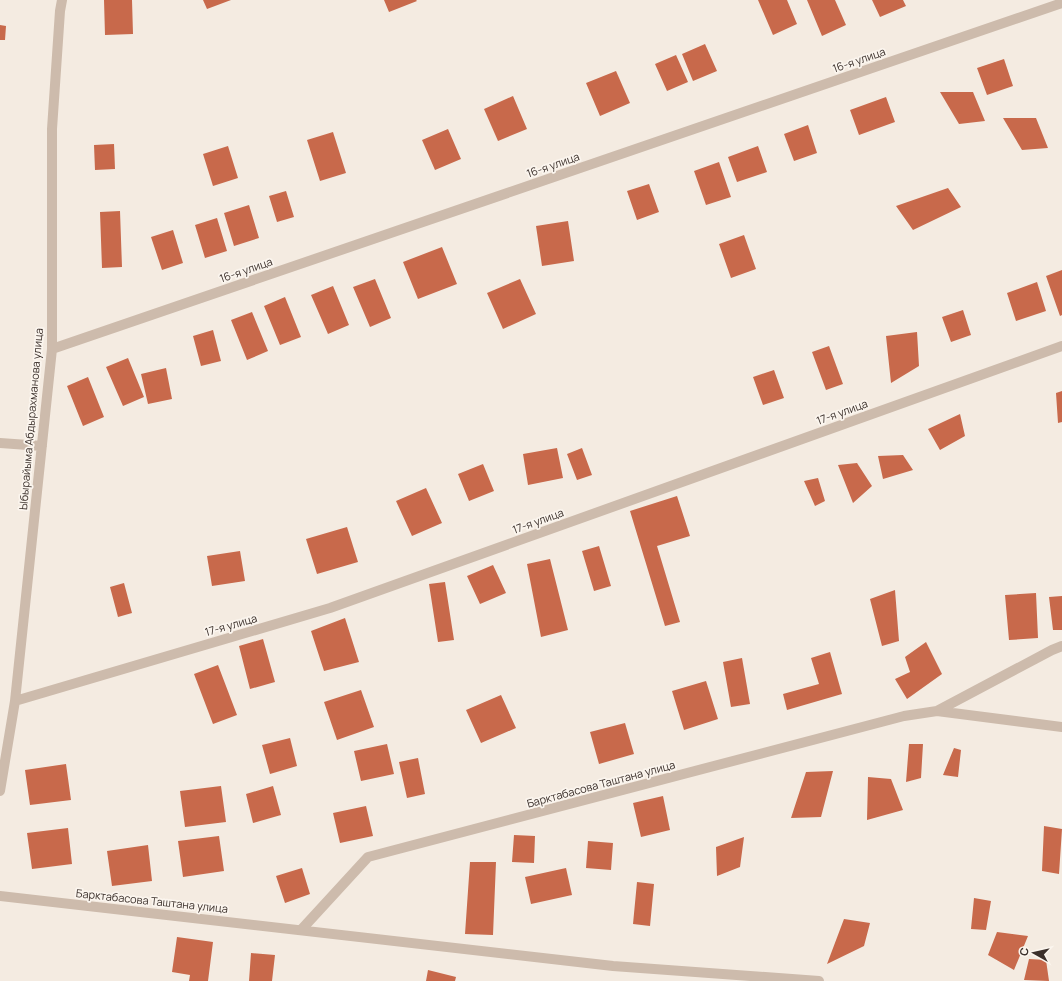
<svg xmlns="http://www.w3.org/2000/svg" width="1062" height="981" font-family="Manrope,sans-serif">
<rect width="100%" height="100%" fill="#f4ebe1"/>
<path fill="#c8694b" d="M104,0H132L133,34L105,35Z
M203,0H231L207,9Z
M384,0H416L417,1L389,12Z
M758,0H787L797,24L773,35Z
M807,0H835L846,25L822,36Z
M872,0H903L906,6L880,17Z
M0,25L6,26L5,40H0Z
M705,44L717,71L693,81L682,54Z
M676,55L688,82L667,91L655,64Z
M1004,59L1013,86L987,95L977,68Z
M616,71L630,103L600,116L586,83Z
M940,92H973L985,121L959,124Z
M513,96L527,129L498,141L484,109Z
M886,97L895,122L859,135L850,110Z
M1003,118H1036L1048,148L1022,150Z
M808,125L817,153L794,161L784,134Z
M448,129L461,159L435,170L422,140Z
M333,132L346,173L320,181L307,140Z
M114,144L115,169L95,170L94,145Z
M228,146L238,178L213,186L203,154Z
M758,146L767,172L737,182L728,157Z
M719,162L731,197L706,205L694,171Z
M649,184L659,212L637,220L627,191Z
M948,188L961,207L913,230L896,206Z
M286,191L294,217L277,222L269,196Z
M249,205L259,238L234,246L224,213Z
M120,211L122,267L102,268L100,212Z
M217,218L227,251L205,258L195,225Z
M568,221L574,261L542,266L536,226Z
M173,230L183,263L162,270L151,237Z
M744,235L756,269L731,278L719,244Z
M442,247L457,284L418,299L403,262Z
M1062,270V315L1060,316L1046,276Z
M375,279L391,318L370,327L353,287Z
M520,279L536,314L503,329L487,293Z
M1037,282L1046,311L1016,321L1007,293Z
M333,286L349,325L328,334L311,295Z
M285,297L301,337L280,345L264,306Z
M963,310L971,335L951,342L942,317Z
M252,312L268,351L247,360L231,320Z
M213,330L221,361L201,366L193,336Z
M917,332L919,366L891,383L886,336Z
M829,346L843,384L826,390L812,352Z
M128,358L144,397L123,406L106,367Z
M166,368L172,399L148,404L141,374Z
M774,370L784,398L763,405L753,377Z
M88,377L104,417L83,426L67,386Z
M1062,391V422L1058,423L1056,393Z
M960,414L965,436L940,450L928,429Z
M557,448L563,478L528,485L523,454Z
M582,448L592,475L577,480L567,454Z
M903,455L913,470L883,479L878,456Z
M857,463L872,486L853,503L838,465Z
M483,464L494,491L469,501L458,474Z
M818,478L825,501L815,506L804,481Z
M426,488L442,523L412,536L396,501Z
M677,496L690,536L657,546L680,622L665,626L630,511Z
M347,527L358,562L317,574L306,539Z
M599,546L611,586L594,591L582,551Z
M240,551L245,581L212,586L207,556Z
M550,559L568,630L541,637L527,564Z
M493,565L506,593L480,604L467,576Z
M445,582L454,640L438,642L429,584Z
M124,583L132,613L118,617L110,587Z
M895,590L899,641L882,646L870,599Z
M1036,593L1038,638L1009,640L1005,595Z
M1062,596V630H1053L1049,597Z
M345,618L359,662L324,671L311,631Z
M263,639L275,682L250,689L239,646Z
M926,642L942,674L907,699L895,679L910,672L905,657Z
M830,652L842,694L787,710L783,694L819,684L811,658Z
M742,658L750,704L731,707L723,662Z
M218,665L237,715L213,724L194,674Z
M706,681L718,719L684,730L672,691Z
M361,690L374,727L337,740L324,702Z
M501,695L516,728L481,743L466,710Z
M625,723L634,754L599,764L590,732Z
M290,738L297,766L270,774L262,745Z
M387,744L394,774L361,781L354,751Z
M909,744H923L921,778L906,782Z
M954,748L961,750L958,777L943,775Z
M418,758L425,794L407,798L399,762Z
M66,764L71,800L30,805L25,770Z
M833,771L821,817L791,818L806,772Z
M868,777L891,779L903,810L867,820Z
M221,786L226,822L185,827L180,791Z
M273,786L281,815L253,823L246,794Z
M663,796L670,830L641,837L633,803Z
M366,806L373,836L340,843L333,813Z
M1044,826L1062,829L1059,874L1042,871Z
M68,828L72,864L32,869L27,833Z
M514,835L535,836L534,863L512,862Z
M219,836L224,871L183,877L178,841Z
M744,837L740,867L717,876L716,847Z
M588,841L613,843L611,870L586,868Z
M148,845L152,881L112,886L107,851Z
M470,862H496L493,935L465,934Z
M302,868L310,894L285,903L276,876Z
M566,868L572,895L531,904L525,877Z
M637,882L654,884L650,926L633,924Z
M974,898L991,901L986,930L971,929Z
M844,919L870,923L864,946L827,964Z
M997,932L1028,936L1014,970L988,955Z
M177,937L213,942L208,981H189L190,975L172,972Z
M251,953L275,955L272,981H249Z
M1029,959L1046,960L1049,981L1024,980Z
M428,970L456,977L455,981H426Z"/>
<g fill="none" stroke-linecap="round" stroke-linejoin="round">
<path stroke="#cdbbac" stroke-width="10" d="M52,349L1062,3
M0,443L42,446
M15,701L330,608L1062,346
M937,711L1052,650L1062,646
M0,791L15,701L52,349V129L60,11L62,0
M0,896L613,966L819,981
M301,930L368,857L904,716L937,711L1062,727"/>
</g>
<g text-anchor="middle" stroke-width="3.5" stroke-linejoin="round" paint-order="stroke">
<g font-size="11" fill="#3b302b" stroke="#fbf5ee">
<text transform="translate(859 60) rotate(-19)" y="4">16-я улица</text>
<text transform="translate(553 165) rotate(-19)" y="4">16-я улица</text>
<text transform="translate(246 270) rotate(-19)" y="4">16-я улица</text>
<text transform="translate(842 412) rotate(-20)" y="4">17-я улица</text>
<text transform="translate(31 419) rotate(-85)" y="4">Ыбырайыма Абдырахманова улица</text>
<text transform="translate(538 521) rotate(-20)" y="4">17-я улица</text>
<text transform="translate(231 625) rotate(-16)" y="4">17-я улица</text>
<text transform="translate(601 784) rotate(-15)" y="4">Барктабасова Таштана улица</text>
<text transform="translate(152 901) rotate(6)" y="4">Барктабасова Таштана улица</text>
</g>
</g>
<g transform="translate(1034 953) rotate(278)" stroke="#fbf5ee" stroke-width="3" paint-order="stroke">
<path d="M0-3L7 15L0 10L-7 15Z" fill="#3b302b"/>
<text y="-6" font-size="11" font-weight="bold" text-anchor="middle" fill="#3b302b">С</text>
</g>
</svg>
